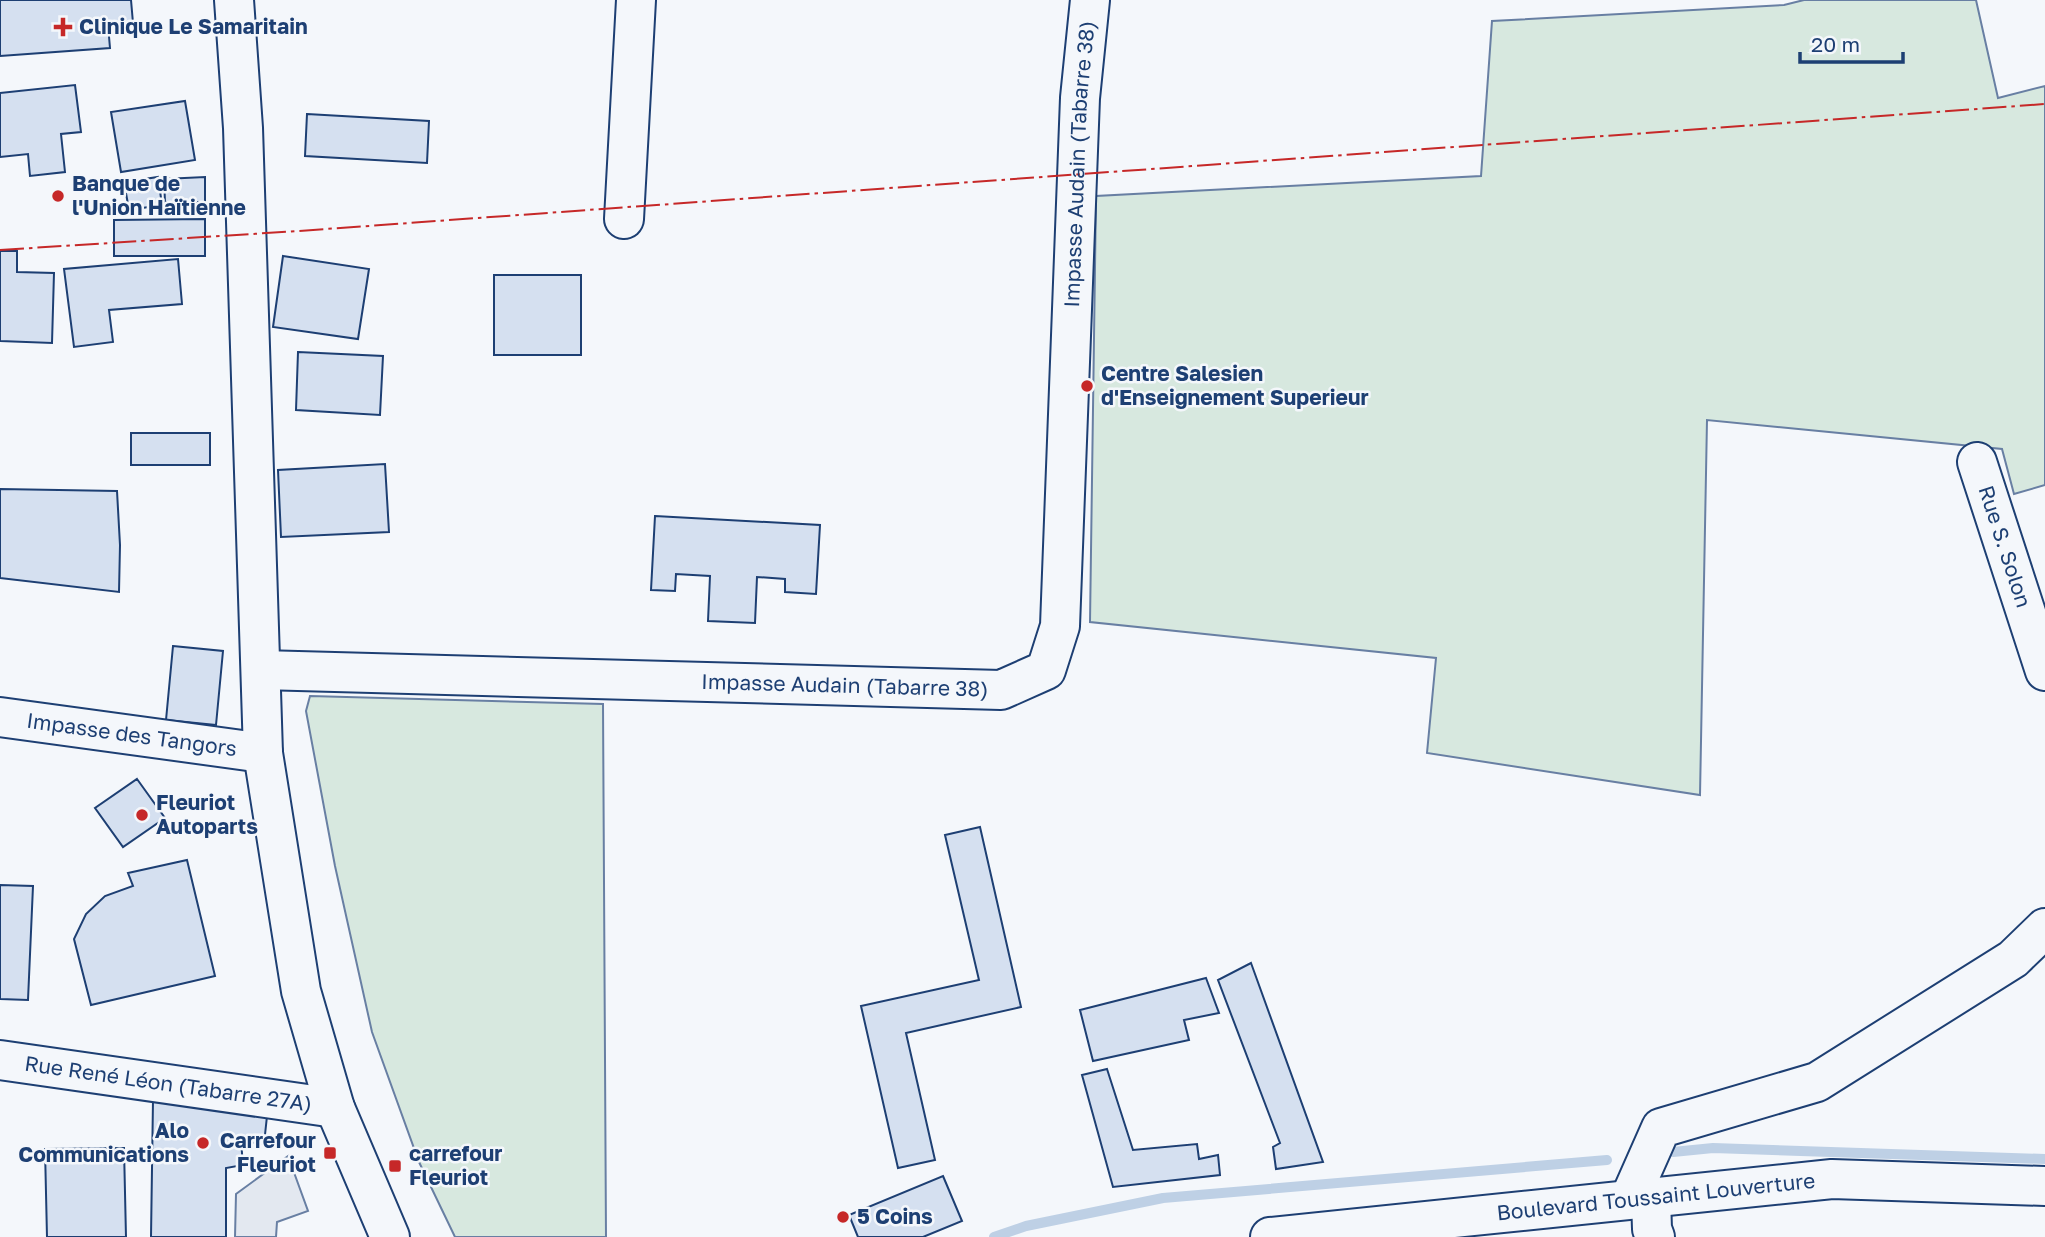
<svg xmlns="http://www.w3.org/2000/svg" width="2045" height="1237" font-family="'Golos Text',sans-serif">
<rect width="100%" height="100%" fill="#f4f7fb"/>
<path fill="#d7e8df" stroke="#687fa3" stroke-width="2" d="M1804,0H1976L1998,98L2045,86V485L2014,494L2002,449L1707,420L1700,795L1427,753L1436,658L1090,622L1096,196L1481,176L1492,21L1784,5Z
M310,696L603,704L606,1237H455L419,1162L372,1032L335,866L306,711Z"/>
<path fill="#e3e8f0" stroke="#687fa3" stroke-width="2" d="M288,1156L308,1211L277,1222L276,1237H235L236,1194Z"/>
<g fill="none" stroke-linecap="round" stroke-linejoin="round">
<path stroke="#bed0e5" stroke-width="10" d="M1673,1152L1713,1148L2045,1159
M994,1237L1026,1226L1163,1198L1607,1160"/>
</g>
<path fill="#d5e0f0" stroke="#1d3f73" stroke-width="2" d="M0,0H131L133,23L108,25L110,48L0,56Z
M75,85L81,132L61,134L65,172L30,176L28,154L0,157V93Z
M185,101L195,160L121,172L111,112Z
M307,114L429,121L427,163L305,156Z
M158,177L162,205L129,210L124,182Z
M205,177V202H165L164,179Z
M205,219V256H114V220Z
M0,251H17V272L54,273L52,343L0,341Z
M283,256L369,269L358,339L273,327Z
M178,259L182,304L109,310L113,342L74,347L64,269Z
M494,275H581V355H494Z
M298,352L383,356L380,415L296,410Z
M131,433H210V465H131Z
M385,464L389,532L281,537L278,470Z
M0,489L117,491L120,545L119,592L0,578Z
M655,516L820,525L816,594L785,592V579L757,577L755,623L708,621L710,576L676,574L675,591L651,590Z
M173,646L223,651L216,725L166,720Z
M137,779L165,818L123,847L95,808Z
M980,827L1021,1007L906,1033L935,1160L898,1168L861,1006L979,980L945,835Z
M187,860L215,976L91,1005L74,939L86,914L105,896L133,886L128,873Z
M0,885L33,886L28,1000L0,999Z
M1251,963L1323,1162L1276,1169L1273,1147L1280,1143L1218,980Z
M1206,978L1219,1013L1184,1020L1189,1040L1093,1061L1080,1010Z
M1107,1069L1133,1150L1197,1144L1199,1159L1218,1155L1220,1175L1113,1187L1082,1075Z
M153,1100L267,1116L264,1144L241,1141L243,1165L226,1168V1237H151Z
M124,1148L126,1237H47L45,1149Z
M943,1176L962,1221L923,1237H858L849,1215Z"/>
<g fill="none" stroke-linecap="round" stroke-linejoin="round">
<defs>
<g id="minor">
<path d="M624,219L636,0"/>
<path id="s1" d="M1977,462L2045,671"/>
<path id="s2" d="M261,670L1001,690L1046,670L1060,626L1080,98L1090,0"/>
<path id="s3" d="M0,717L263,753"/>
<path id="s4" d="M0,1060L335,1108"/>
<path d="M1630,1198L1661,1128L1817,1082L2013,959L2045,928"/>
<path d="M1651,1199L1652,1229L1655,1237"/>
</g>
<g id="major">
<path d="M234,0L243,128L263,753L301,991L335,1108L390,1237"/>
<path id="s5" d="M1270,1237L1832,1179L2045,1186"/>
</g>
</defs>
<use href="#minor" stroke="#1d3f73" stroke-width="42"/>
<use href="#major" stroke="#1d3f73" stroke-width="42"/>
<use href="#minor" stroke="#f4f7fb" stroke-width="38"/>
<use href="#major" stroke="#f4f7fb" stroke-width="38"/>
<path stroke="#c62828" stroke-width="2" stroke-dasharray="24 5 3.5 5" stroke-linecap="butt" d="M0,250L299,231L2045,104"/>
</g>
<g fill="#c62828" stroke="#f4f7fb" stroke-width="2.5">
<path d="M59.5 16.5h7v7h7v7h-7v7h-7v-7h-7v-7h7z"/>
<circle cx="58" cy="196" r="7"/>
<circle cx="1087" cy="386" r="7"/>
<circle cx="142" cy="815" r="7"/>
<circle cx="203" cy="1143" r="7"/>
<rect x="323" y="1146" width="14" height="14" rx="3.5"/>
<rect x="388" y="1159" width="14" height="14" rx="3.5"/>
<circle cx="843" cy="1217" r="7"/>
</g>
<g text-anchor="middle" stroke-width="5" stroke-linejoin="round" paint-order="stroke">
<g font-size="21" font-weight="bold" fill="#1d3f73" stroke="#f4f7fb" text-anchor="start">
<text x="79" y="34">Clinique Le Samaritain</text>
<text x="72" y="191">Banque de<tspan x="72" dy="24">l'Union Haïtienne</tspan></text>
<text x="1101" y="381">Centre Salesien<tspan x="1101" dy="24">d'Enseignement Superieur</tspan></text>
<text x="156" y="810">Fleuriot<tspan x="156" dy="24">Autoparts</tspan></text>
<text x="189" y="1138" text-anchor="end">Alo<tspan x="189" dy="24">Communications</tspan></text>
<text x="316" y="1148" text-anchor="end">Carrefour<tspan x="316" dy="24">Fleuriot</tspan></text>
<text x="409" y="1161">carrefour<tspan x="409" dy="24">Fleuriot</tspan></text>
<text x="857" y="1224">5 Coins</text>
</g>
<g font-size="21" fill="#1d3f73" stroke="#f4f7fb">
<text dy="7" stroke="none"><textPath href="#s2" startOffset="1298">Impasse Audain (Tabarre 38)</textPath></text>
<text dy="7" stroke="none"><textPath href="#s1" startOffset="89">Rue S. Solon</textPath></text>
<text dy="7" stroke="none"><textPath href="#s2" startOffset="584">Impasse Audain (Tabarre 38)</textPath></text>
<text dy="7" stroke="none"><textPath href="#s3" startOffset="133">Impasse des Tangors</textPath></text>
<text dy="7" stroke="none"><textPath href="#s4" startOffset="170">Rue René Léon (Tabarre 27A)</textPath></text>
<text dy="7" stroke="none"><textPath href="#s5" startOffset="388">Boulevard Toussaint Louverture</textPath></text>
</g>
</g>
<path d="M1800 52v10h103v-10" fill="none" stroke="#1d3f73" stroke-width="3.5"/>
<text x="1811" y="52" font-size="21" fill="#1d3f73" stroke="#f4f7fb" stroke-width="5" paint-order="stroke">20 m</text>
</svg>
